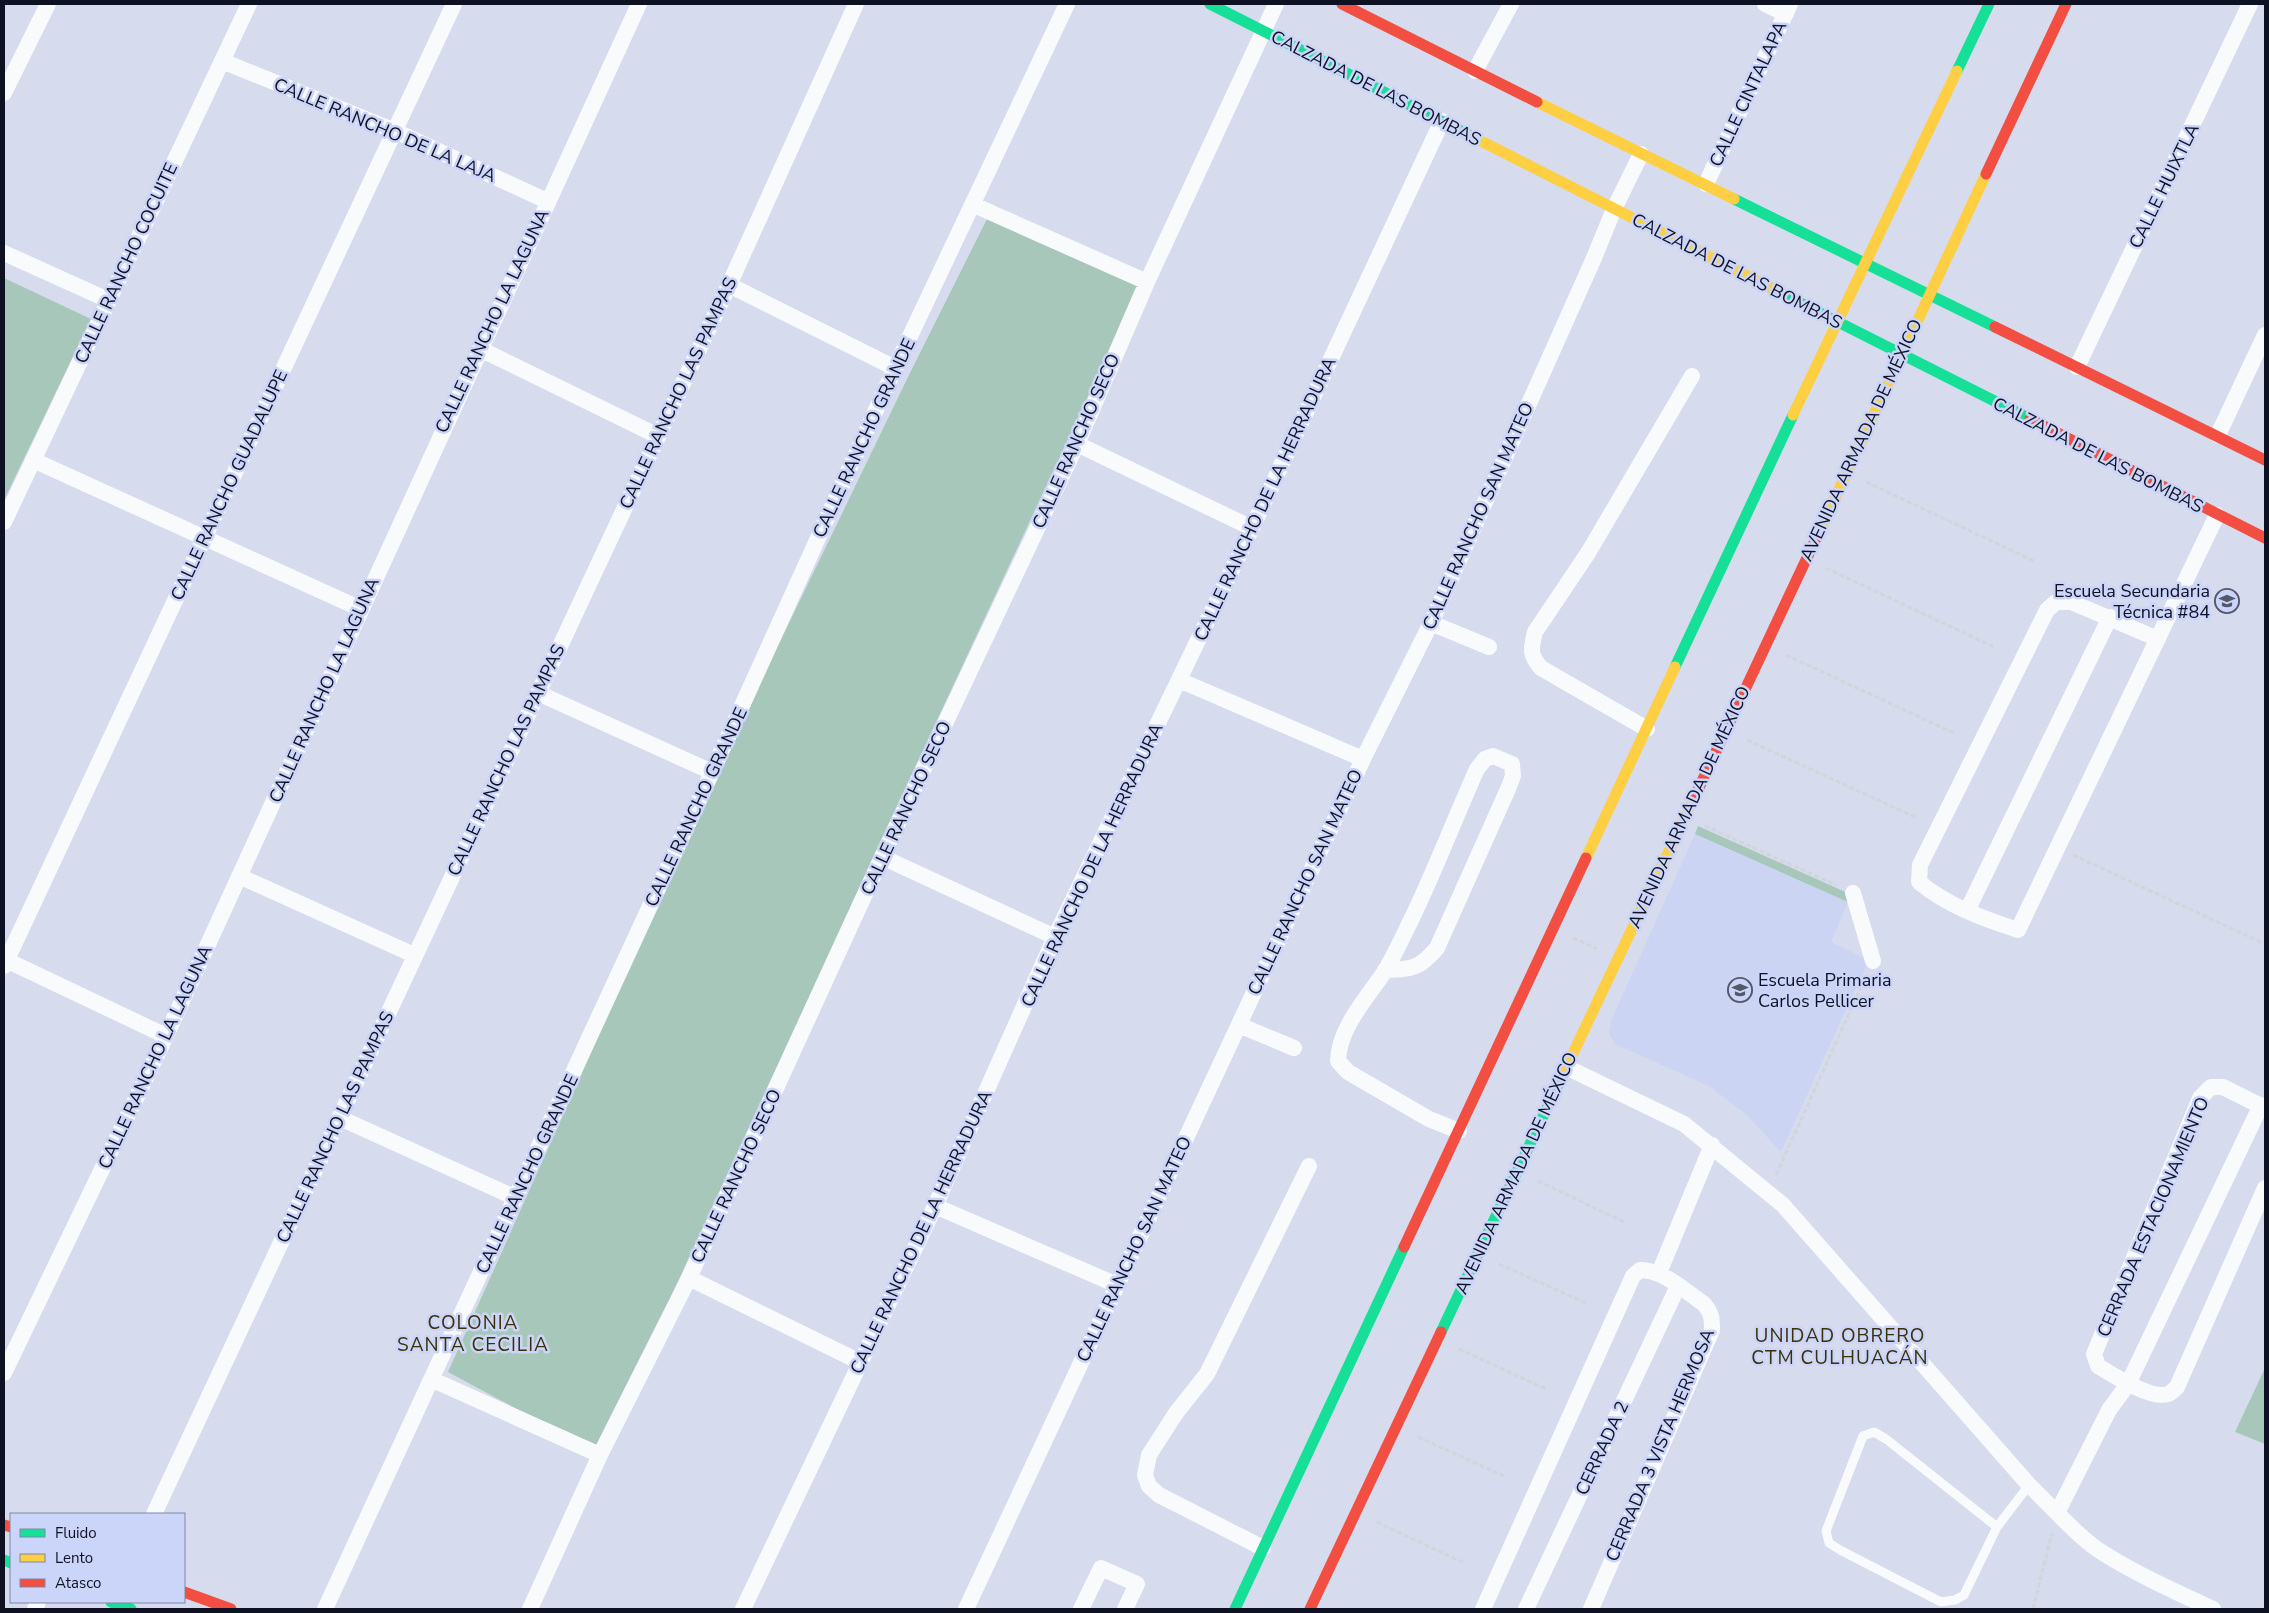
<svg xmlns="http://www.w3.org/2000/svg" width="2269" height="1613" font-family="'Nunito Sans',sans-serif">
<rect width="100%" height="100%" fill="#d6dbee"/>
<path fill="#ccd4f4" d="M1695,834L1848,902L1831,942L1869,960L1781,1152L1747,1115L1709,1086L1615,1044L1609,1034L1611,1021Z"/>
<path fill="#a8c7bb" d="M994,205L1145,274L876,851L599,1453L448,1372L716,774L909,375Z
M4,278L91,319L4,500Z
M1698,826L1852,895L1848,902L1695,834Z
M2265,1368V1444L2235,1432Z"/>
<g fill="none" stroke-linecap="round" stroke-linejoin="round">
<path stroke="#d3d5db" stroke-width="3" stroke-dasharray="5 2.5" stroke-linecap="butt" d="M1866,482L2034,561
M1826,568L1994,647
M1786,655L1954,733
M1747,740L1915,817
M1705,826L1836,885
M2073,855L2265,944
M1573,938L1597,949
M1776,1175L1865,978
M1538,1181L1624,1222
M1499,1264L1586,1303
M1459,1349L1546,1389
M1418,1437L1504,1476
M1377,1522L1464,1563
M2033,1609L2052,1533"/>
<path stroke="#f9fafc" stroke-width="9" d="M1997,1527L1886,1439L1874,1432L1863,1436L1826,1531L1829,1543L1840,1550L1941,1602L1955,1600L1964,1595L1997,1527L2029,1485"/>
<path stroke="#f9fafc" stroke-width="16" d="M1765,4L1786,14
M222,61L395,131L547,201
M1475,71L1511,4
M4,93L48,4
M1706,184L1790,4
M974,205L1147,282
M4,253L108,300
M729,285L895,368
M480,349L658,436
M2077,367L2250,4
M2218,435L2265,335
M1077,444L1252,528
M33,460L361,609
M4,522L249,4
M1431,623L1489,647
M2158,639L2071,602H2056L2047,610L1920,865L1919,882C1946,905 1984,919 2018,930L2217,515
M1179,680L1363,759
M538,693L712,772
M1647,729L1541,668C1529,654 1531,649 1535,632L1588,553L1692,376
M882,857L1055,937
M239,876L414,955
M1853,893L1873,961
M1967,911L2110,617
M4,959L166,1036
M4,966L454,4
M1385,970C1413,969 1419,969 1437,948L1508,789L1513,776L1512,764L1493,756L1485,759L1477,769C1455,818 1436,868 1413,916C1404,934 1395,954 1385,971C1367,998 1339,1027 1338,1061L1348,1072L1429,1119L1459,1131
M1239,1025L1294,1048
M1566,1067L1684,1124L1783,1205L2029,1485C2050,1505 2079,1538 2103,1553C2138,1575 2176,1592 2213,1609
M2265,1108L2223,1087H2211L2200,1098L2094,1354L2098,1366C2113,1375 2151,1400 2168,1394C2171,1393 2175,1389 2177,1387L2265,1188
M340,1118L516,1198
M935,1206L1117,1285
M1659,1273L1712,1145
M689,1278L860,1362
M4,1373L166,1036L639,4
M433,1380L600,1455
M2057,1513L2109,1410L2128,1384L2261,1105
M154,1514L729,285L856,4
M1263,1548L1159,1495L1149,1486L1145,1475L1149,1455L1176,1413L1207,1374L1309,1166
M35,1609L38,1602
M325,1609L712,772L895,368L1067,4
M530,1609L600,1455L689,1278L882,857L1077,444L1147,282L1276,4
M743,1609L935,1206L1055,937L1252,528L1442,121
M966,1609L1363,759L1431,623L1594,258L1614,209L1641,154
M1081,1609L1101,1568L1137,1584L1125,1609
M1483,1609L1633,1276L1640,1270C1664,1270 1685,1291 1704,1304C1712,1313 1712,1319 1712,1330L1591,1609
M1526,1609L1678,1286"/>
<path stroke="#16e098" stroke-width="11" d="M1210,4L1471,136
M1957,71L1989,4
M1734,199L1995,327
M1771,288L2030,419
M1675,667L1793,415
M1441,1332L1566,1068
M4,1560L11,1563
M111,1602L131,1609
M1235,1609L1404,1247"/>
<path stroke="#ffcf43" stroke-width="11" d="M1537,102L1734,199
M1471,136L1771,288
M1793,415L1957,71
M1820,530L1986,174
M1586,858L1675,667
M1566,1068L1696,794"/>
<path stroke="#f24e42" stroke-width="11" d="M1342,4L1537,102
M1986,174L2066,4
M1995,327L2265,460
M2030,419L2265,538
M1696,794L1820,530
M1404,1247L1586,858
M4,1525L11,1527
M184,1592L231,1609
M1310,1609L1441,1332"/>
</g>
<defs>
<symbol id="school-ring" viewBox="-11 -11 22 22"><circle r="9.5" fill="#cbd5f9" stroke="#545869" stroke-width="1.5"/><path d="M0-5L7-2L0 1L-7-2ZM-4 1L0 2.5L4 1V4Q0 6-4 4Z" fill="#545869"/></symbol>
</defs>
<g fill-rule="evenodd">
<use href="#school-ring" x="2213" y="587" width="28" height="28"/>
<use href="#school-ring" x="1726" y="976" width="28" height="28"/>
</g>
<g text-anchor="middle" stroke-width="5" stroke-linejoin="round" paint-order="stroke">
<g font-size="18" fill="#0e1121" stroke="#cbd5f9">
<text transform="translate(1376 88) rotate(27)" y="6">CALZADA DE LAS BOMBAS</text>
<text transform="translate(1748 94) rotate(-65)" y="6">CALLE CINTALAPA</text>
<text transform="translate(385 130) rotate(23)" y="6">CALLE RANCHO DE LA LAJA</text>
<text transform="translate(2164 186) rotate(-64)" y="6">CALLE HUIXTLA</text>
<text transform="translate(126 263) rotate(-65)" y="6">CALLE RANCHO COCUITE</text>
<text transform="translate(1737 271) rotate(27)" y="6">CALZADA DE LAS BOMBAS</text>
<text transform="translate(492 321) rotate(-65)" y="6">CALLE RANCHO LA LAGUNA</text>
<text transform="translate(678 393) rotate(-65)" y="6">CALLE RANCHO LAS PAMPAS</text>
<text transform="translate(864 438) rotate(-65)" y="6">CALLE RANCHO GRANDE</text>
<text transform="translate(1861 440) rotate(-65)" y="6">AVENIDA ARMADA DE MÉXICO</text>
<text transform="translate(1076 441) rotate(-66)" y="6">CALLE RANCHO SECO</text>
<text transform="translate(2098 455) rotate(27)" y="6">CALZADA DE LAS BOMBAS</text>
<text transform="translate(229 485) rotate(-65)" y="6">CALLE RANCHO GUADALUPE</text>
<text transform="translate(1265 499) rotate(-65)" y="6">CALLE RANCHO DE LA HERRADURA</text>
<text transform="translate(1478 516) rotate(-66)" y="6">CALLE RANCHO SAN MATEO</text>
<text transform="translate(324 690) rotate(-66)" y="6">CALLE RANCHO LA LAGUNA</text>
<text transform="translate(506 760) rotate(-65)" y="6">CALLE RANCHO LAS PAMPAS</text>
<text transform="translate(696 807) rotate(-65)" y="6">CALLE RANCHO GRANDE</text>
<text transform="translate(1689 807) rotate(-65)" y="6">AVENIDA ARMADA DE MÉXICO</text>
<text transform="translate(906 808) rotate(-65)" y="6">CALLE RANCHO SECO</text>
<text transform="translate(1092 865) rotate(-65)" y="6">CALLE RANCHO DE LA HERRADURA</text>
<text transform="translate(1305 882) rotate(-65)" y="6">CALLE RANCHO SAN MATEO</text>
<text transform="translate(155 1057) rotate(-65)" y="6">CALLE RANCHO LA LAGUNA</text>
<text transform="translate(335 1127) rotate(-65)" y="6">CALLE RANCHO LAS PAMPAS</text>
<text transform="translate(1516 1173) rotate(-65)" y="6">AVENIDA ARMADA DE MÉXICO</text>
<text transform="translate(527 1174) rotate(-65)" y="6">CALLE RANCHO GRANDE</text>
<text transform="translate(736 1176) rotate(-65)" y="6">CALLE RANCHO SECO</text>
<text transform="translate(2153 1217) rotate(-67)" y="6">CERRADA ESTACIONAMIENTO</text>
<text transform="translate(921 1232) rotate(-65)" y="6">CALLE RANCHO DE LA HERRADURA</text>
<text transform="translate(1134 1249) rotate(-65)" y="6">CALLE RANCHO SAN MATEO</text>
<text transform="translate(1660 1445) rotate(-67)" y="6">CERRADA 3 VISTA HERMOSA</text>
<text transform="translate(1602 1448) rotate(-65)" y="6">CERRADA 2</text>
</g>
<g font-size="18" fill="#0e1121" stroke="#cbd5f9" text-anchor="end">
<text x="2210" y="597">Escuela Secundaria<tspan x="2210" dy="21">Técnica #84</tspan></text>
<text x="1758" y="986" text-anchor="start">Escuela Primaria<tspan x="1758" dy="21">Carlos Pellicer</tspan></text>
</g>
<g font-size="19" letter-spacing="1" fill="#3b2f04" stroke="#cbd5f9">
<text x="473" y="1329">COLONIA<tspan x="473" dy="22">SANTA CECILIA</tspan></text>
<text x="1840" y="1342">UNIDAD OBRERO<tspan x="1840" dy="22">CTM CULHUACÁN</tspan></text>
</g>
</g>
<rect width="2269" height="1613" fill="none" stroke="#0e1121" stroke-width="10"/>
<rect x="10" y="1513" width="175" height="90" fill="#cbd5f9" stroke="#7f87a3"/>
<rect x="20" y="1529" width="25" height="8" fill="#16e098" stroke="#7f87a3"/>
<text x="55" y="1538" font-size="15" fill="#0e1121">Fluido</text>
<rect x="20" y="1554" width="25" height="8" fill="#ffcf43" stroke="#7f87a3"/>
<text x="55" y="1563" font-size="15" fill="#0e1121">Lento</text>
<rect x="20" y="1579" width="25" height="8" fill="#f24e42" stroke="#7f87a3"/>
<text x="55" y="1588" font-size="15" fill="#0e1121">Atasco</text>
</svg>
